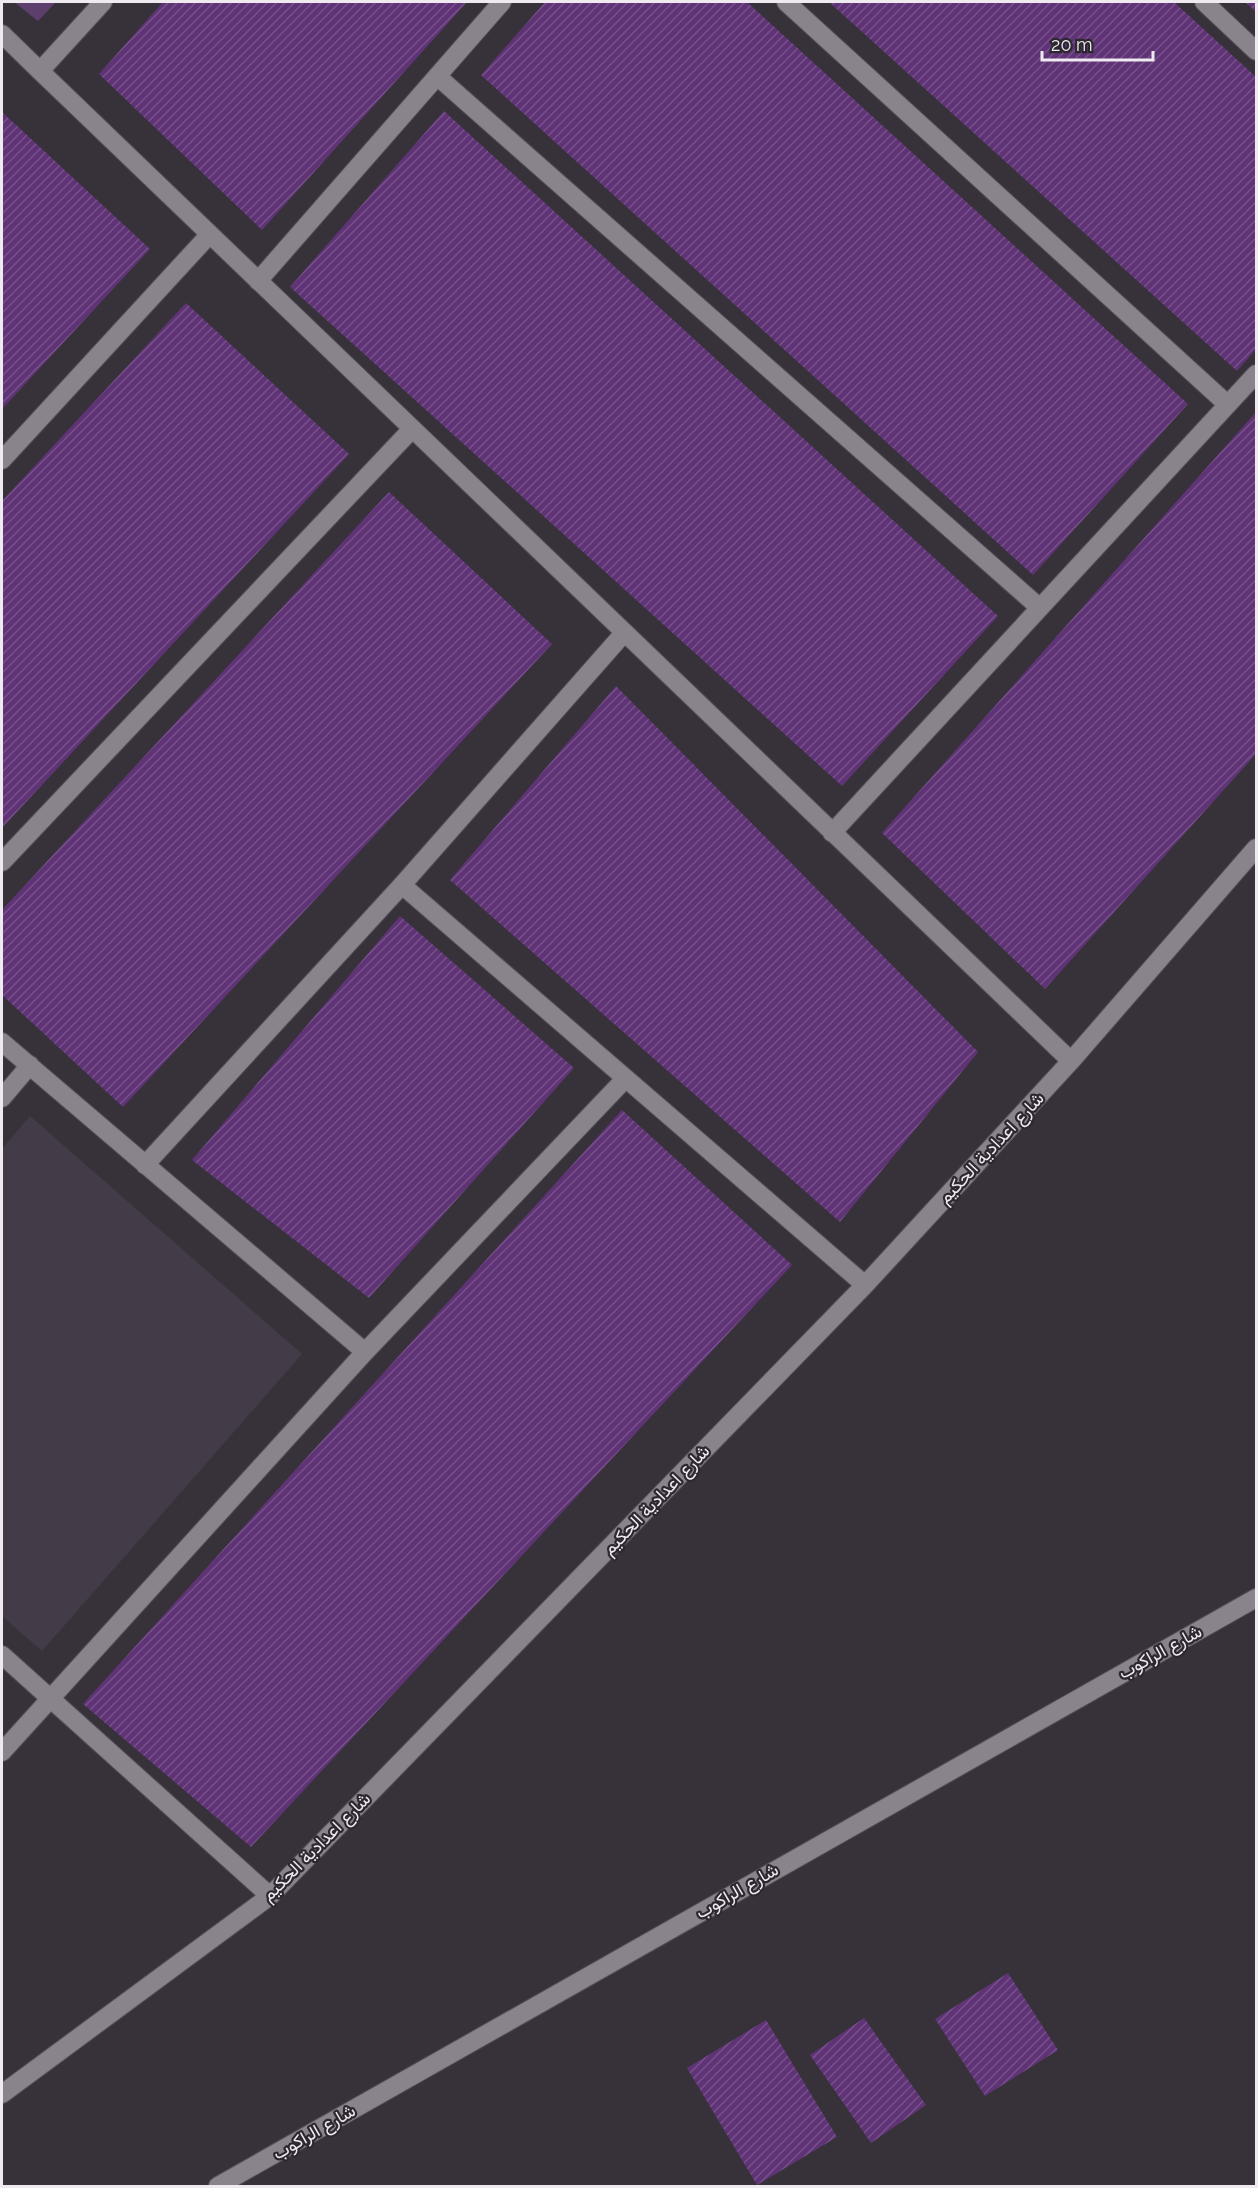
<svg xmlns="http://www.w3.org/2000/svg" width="1258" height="2188" font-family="Raleway,Vazirmatn,sans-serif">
<defs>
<pattern id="building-hatch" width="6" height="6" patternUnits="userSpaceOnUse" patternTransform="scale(1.5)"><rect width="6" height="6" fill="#5f3376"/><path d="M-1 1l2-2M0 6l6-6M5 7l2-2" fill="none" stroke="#76518a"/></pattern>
</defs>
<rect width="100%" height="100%" fill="#37323a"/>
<path fill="#433c48" d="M30,1116L302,1354L42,1651L2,1616V1149Z"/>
<path fill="#5d3f6e" d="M14,2H56L38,21Z"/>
<path fill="url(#building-hatch)" d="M163,2H467L262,230L99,74Z
M545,2H747L1188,404L1033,575L481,75Z
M829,2H1174L1256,77V349L1237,371Z
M1245,2H1256V12Z
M444,111L998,616L842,786L290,287Z
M2,112L150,249L2,409Z
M186,303L349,454L2,828V501Z
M1256,412V754L1045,989L882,833Z
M389,492L552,644L123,1107L2,995V910Z
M616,686L978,1052L840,1222L450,880Z
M400,916L574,1068L369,1298L192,1160Z
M622,1110L792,1265L251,1847L83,1704Z
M1008,1973L1058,2050L985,2096L935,2019Z
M864,2018L926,2105L871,2143L810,2055Z
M766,2020L837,2137L757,2185L687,2068Z"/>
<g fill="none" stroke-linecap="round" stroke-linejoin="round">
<defs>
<path id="street" d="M786,2L1227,404
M1204,2L1256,51
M2,34L40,71L103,2
M40,71L1071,1061
M437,76L1040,608
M258,281L502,2
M2,460L210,234
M832,833L1256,374
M2,862L412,429
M402,885L865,1285
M2,1042L365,1352
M2,1098L30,1065
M145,1165L402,885L624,633
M2,1655L270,1896
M2,1752L365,1352L625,1079
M2,2094L270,1896L865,1285L1071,1061L1256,848"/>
<path id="secondary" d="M218,2186L1256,1598"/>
</defs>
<use href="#street" stroke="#545057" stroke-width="20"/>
<use href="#secondary" stroke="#545057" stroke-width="20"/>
<use href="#street" stroke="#89838c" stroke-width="18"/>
<use href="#secondary" stroke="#89838c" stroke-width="18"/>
</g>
<g text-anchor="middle" stroke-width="4.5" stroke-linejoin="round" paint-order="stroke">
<g font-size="18" fill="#eeeaf0" stroke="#2d2830">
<text transform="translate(991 1148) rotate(-47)" y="6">شارع اعدادية الحكيم</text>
<text transform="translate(656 1500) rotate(-46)" y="6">شارع اعدادية الحكيم</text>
<text transform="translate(1160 1652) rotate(-29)" y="6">شارع الراكوب</text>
<text transform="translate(316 1847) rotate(-45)" y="6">شارع اعدادية الحكيم</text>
<text transform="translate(737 1891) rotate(-30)" y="6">شارع الراكوب</text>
<text transform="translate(314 2132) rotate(-30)" y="6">شارع الراكوب</text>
</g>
</g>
<rect width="1258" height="2188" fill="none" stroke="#eeeaf0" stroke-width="6"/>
<path d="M1042 51v9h111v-9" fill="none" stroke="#eeeaf0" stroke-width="3"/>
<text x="1051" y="51" font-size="18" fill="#eeeaf0" stroke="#2d2830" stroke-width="4.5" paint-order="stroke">20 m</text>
</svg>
